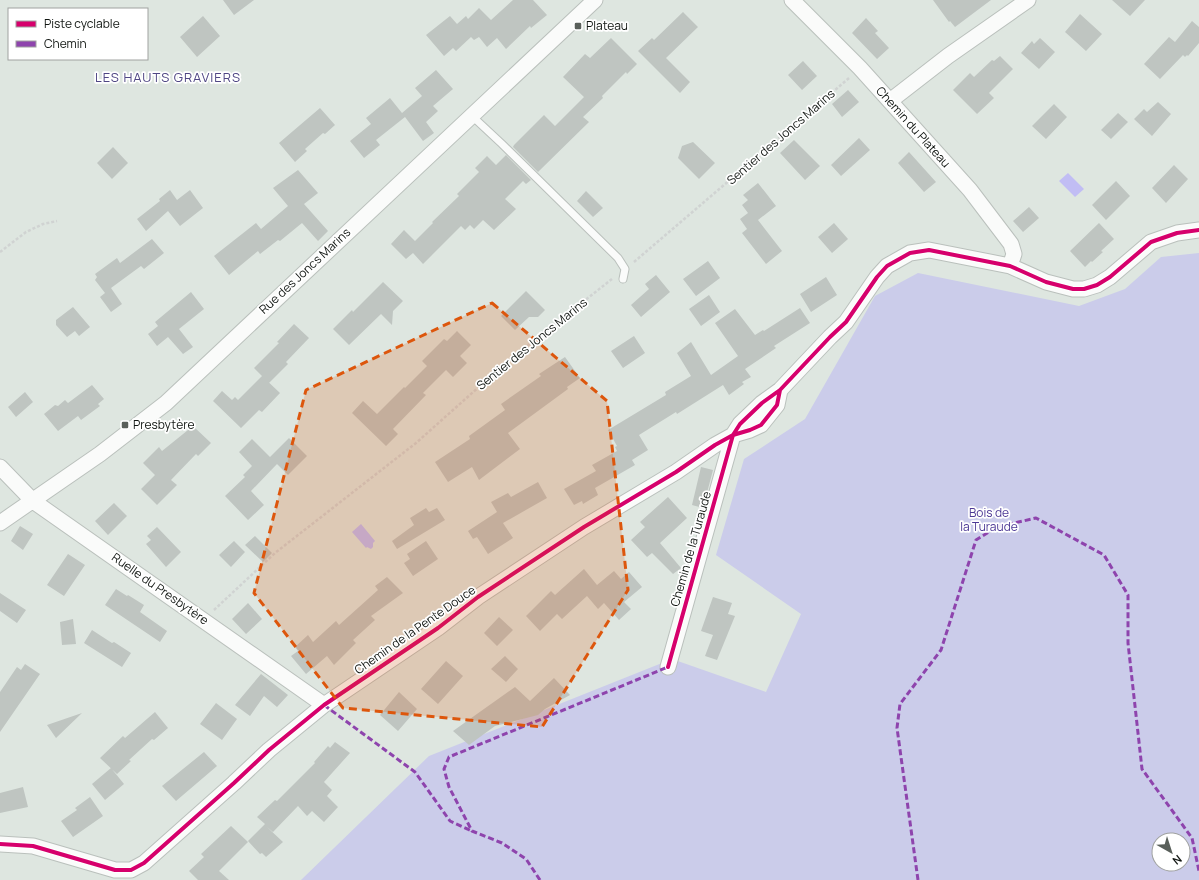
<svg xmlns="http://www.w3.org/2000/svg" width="1199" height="880" font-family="Manrope,sans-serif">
<rect width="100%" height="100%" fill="#dee6e0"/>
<path fill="#cbccea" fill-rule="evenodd" d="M1199,253V880H301L429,756L672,659L766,692L801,614L716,555L744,459L805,419L875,296L918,273L1079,306L1125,289L1161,257ZM1159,840H1183V864H1159Z"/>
<path fill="#c1bdf4" d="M1068,173L1084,189L1075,197L1059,181Z
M361,524L375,541L373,543V547L371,549L367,547L366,548L352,532Z"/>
<path fill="#bfc5c1" d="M223,0H254L234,15Z
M513,0H533L547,15L531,28L530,26L506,49L497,38L487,47L479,37L474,40L471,37L456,51L453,48L444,56L426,35L450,16L457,24L466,16L468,19L479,8L491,20Z
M933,0H991L955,27L950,21L949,22Z
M1112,0H1145L1130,16Z
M683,12L698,27L666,58L690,82L680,93L638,51L652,38L654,40Z
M1080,14L1102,34L1086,51L1065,32Z
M203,16L220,36L197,57L180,37Z
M866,18L878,31L875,33L889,48L877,59L852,33Z
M1192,21L1199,27V43L1188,56L1187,55L1185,57L1183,55L1160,79L1144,64L1169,37L1175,42Z
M611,38L637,64L627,74L626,72L602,96L603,98L583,117L589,122L538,172L513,147L514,145L544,115L555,126L584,97L563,77L585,54L590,58Z
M1040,38L1055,52L1039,69L1021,53L1032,41L1034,44Z
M1000,56L1013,69L989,93L994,98L977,114L953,90L970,73L974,77L992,60L994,61Z
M803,61L817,76L802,90L788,75Z
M436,70L453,89L433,106L438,111L426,122L434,133L423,141L405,117L376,140L380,145L364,158L350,141L371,124L366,118L390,98L402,113L422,96L415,88Z
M848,90L859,102L842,117L832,104Z
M1158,102L1171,114L1152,136L1134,119L1144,109L1147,112Z
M1054,104L1067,117L1046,139L1032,126Z
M320,108L335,125L325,134L323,133L305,149L307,151L295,162L279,143Z
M1118,113L1128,122L1111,139L1101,130Z
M859,138L870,150L841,176L831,165Z
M794,140L820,166L805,180L780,153Z
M693,142L715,163L699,179L678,158L682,146Z
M113,147L128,163L112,179L97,163Z
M909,152L936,182L924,192L898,163Z
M506,155L531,180L526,184L523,181L505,199L516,209L494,230L483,220L474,229L470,225L465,230L461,226L423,264L413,253L406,259L391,244L404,230L415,241L433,223L432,222L459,196L457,194L479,172L475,168L487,156L496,165Z
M1174,165L1188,179L1166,203L1152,188Z
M298,170L318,193L304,204L328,231L318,241L302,223L280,241L278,240L260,254L258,251L229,275L214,256L256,223L261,229L288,206L273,188Z
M1116,181L1130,196L1106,220L1092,205Z
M758,183L776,206L758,220L782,251L766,264L742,233L747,229L740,219L748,213L742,205L748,200L743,195Z
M170,190L177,200L190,190L203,208L180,226L168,211L146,231L137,219L160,201L159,199Z
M586,191L603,208L593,217L577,201Z
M1029,207L1039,218L1023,232L1013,221Z
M834,223L848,239L832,253L818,237Z
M1099,223L1114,239L1101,251L1103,252L1092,262L1091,261L1085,267L1070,251Z
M152,239L164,253L144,269L141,266L111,288L122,304L111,312L100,297L105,293L95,280L97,277L95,274L117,258L120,263Z
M708,261L720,278L696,296L683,279Z
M656,275L670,292L641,317L631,305L649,289L645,284Z
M826,277L837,295L811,312L800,294Z
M383,282L403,301L393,311L392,325L381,314L349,345L333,329L352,310L353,312Z
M526,291L545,310L538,317H529L515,330L501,316Z
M191,292L204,309L179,329L193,347L183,354L168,337L157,346L148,334L158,326L155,322Z
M709,295L720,312L701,326L689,309Z
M73,307L90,327L79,336L75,331L67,337L56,325V320Z
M800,308L810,323L774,346L776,348L745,369L751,377L742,382L744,384L729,395L723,385L677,414L676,412L639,435L648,450L632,460L635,465L595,488L598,495L583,504L582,501L574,505L564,489L596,471L592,465L617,451L615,447L617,446L608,430L666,395L665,392L691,376L677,353L691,342L711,375L738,356L715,323L735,309L755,335L763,330L764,331Z
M294,324L309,338L286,362L288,364L269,383L254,368L279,343L277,342Z
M457,331L471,345L460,356L467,363L453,377L446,370L423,393L426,395L393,429L398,434L386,446L352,413L363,401L377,414L404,387L405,388L427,366L422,361L444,339L447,341Z
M634,336L645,353L623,368L611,351Z
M565,357L580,378L567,387L568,389L508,433L520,449L479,480L472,467L448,482L435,462L470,439L469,436L505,410L501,404L541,376L539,374Z
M262,376L280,393L262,412L259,410L241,428L213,401L222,391L232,400L235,397L238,400Z
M92,385L104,399L98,404L100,406L81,420L78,416L58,431L44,414L55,405L58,406L65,400L68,403Z
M25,392L33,402L16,417L8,407Z
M193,426L211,443L198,456L196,454L171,480L177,485L157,505L141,489L155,475L143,463L159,447L162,451Z
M289,438L307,456L288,475L270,457Z
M252,439L277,464L251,491L264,505L248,520L225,496L245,477L243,475L252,466L239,452Z
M701,467L713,470L703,508L692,505Z
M538,482L547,498L503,523L513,538L488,554L477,537L473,539L468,531L497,512L491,502L508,493L511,497Z
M668,497L687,518L660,543L681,568L673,574L652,553L647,557L631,540L645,527L640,522Z
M114,503L127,516L108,535L95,521Z
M426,508L429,512L437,508L445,520L397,549L392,541L414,525L410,518Z
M20,526L33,534L23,550L11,541Z
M157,527L181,552L166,567L146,544L151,540L147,536Z
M255,536L272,553L263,562L245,545Z
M234,541L245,552L231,567L219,555Z
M426,541L438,559L413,576L404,563L410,559L407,554Z
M68,554L85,565L64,596L47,585Z
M584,569L597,585L614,571L621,579L629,572L642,587L624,602L631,609L619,620L604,603L598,609L587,596L562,619L557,614L540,631L526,616L551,591L555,595Z
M387,577L403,593L371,616L375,620L353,640L356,643L334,665L327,656L306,674L291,656L298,651L295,647L308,635L313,642L336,621L339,625L378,590L375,586Z
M116,589L127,596L128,595L144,605L140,612L167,631L160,642L105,605Z
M0,593L26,610L17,623L0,611Z
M713,597L732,603L728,614L735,616L717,660L705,656L713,635L701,631Z
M248,603L262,619L246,634L232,619Z
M499,617L513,630L497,646L484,633Z
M73,619L76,644L62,645L60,622Z
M92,630L112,643L114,642L131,653L122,667L84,643Z
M505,656L518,669L506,682L491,669Z
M446,661L463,676L438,704L421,689Z
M25,664L40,674L0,732V692L17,667L21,670Z
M261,674L288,695L277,707L264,696L250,716L235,705Z
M554,678L570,695L545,709L538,715L495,726L469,745L453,731L515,687L530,701Z
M399,692L417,709L398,731L380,715Z
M216,703L237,719L222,740L200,724Z
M155,712L168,728L154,740L152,739L129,760L131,761L117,774L100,758L123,736L125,738Z
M82,713L56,738L47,725Z
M335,742L350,753L324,782L332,790L327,796L338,807L324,822L312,811L307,816L298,806L273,832L267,827L283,842L266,857L262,853L260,854L248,841L265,824L257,817L275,800L277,801L315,763L314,762L328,746L330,748Z
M204,752L217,766L176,801L162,786Z
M111,768L124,784L105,800L92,784Z
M23,787L28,807L0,813V793Z
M90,797L103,816L73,837L61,821L77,810L75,808Z
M231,826L248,842L219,871L229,880H198L189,871L204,857L201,854Z"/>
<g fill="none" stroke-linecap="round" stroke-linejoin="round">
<defs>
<path id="service" d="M472,116L502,144L618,258L625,269L623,279"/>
<path id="minor" d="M792,0L860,68L970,190L1011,244L1014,254L1010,266
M890,101L948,56L1028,0
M0,467L33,501L324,705
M0,523L100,454L166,403L595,0
M668,667L733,435L740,424L762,403L780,390L830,337L846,322L877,277L887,266L910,253L929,250L1010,266L1046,282L1073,289H1084L1097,285L1110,277L1151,242L1177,233L1199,230
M0,844L33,846L115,870H131L144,863L234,783L269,750L324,705L438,628L478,597L584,527L676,472L715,445L733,435L750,430L761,425L777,405L780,390"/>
</defs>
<use href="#service" stroke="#bac0bc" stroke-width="9"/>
<use href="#minor" stroke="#bac0bc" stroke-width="17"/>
<path stroke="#d0d3d2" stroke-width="2.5" stroke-dasharray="3 2" stroke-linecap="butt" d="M0,252L26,232L43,224L57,221
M634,262L849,78
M214,610L275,553L416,443L508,361L612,279"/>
<use href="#service" stroke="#fafbfa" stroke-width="7"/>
<use href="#minor" stroke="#fafbfa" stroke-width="15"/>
<path stroke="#8e44ad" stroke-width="3" stroke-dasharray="6 3" stroke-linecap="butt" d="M324,705L415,772L450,821L472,831
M540,880L526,859L502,843L472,831L449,787L444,769L449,757L668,667
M918,880L897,728L900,704L941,650L976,540L997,527L1036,518L1104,555L1128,595V643L1142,769L1192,838L1199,871"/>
<defs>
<path id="cycleway" d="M668,667L733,435L740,424L762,403L780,390L830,337L846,322L877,277L887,266L910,253L929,250L1010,266L1046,282L1073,289H1084L1097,285L1110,277L1151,242L1177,233L1199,230
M0,844L33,846L115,870H131L144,863L234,783L269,750L324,705L438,628L478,597L584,527L676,472L715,445L733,435L750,430L761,425L777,405L780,390"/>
</defs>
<use href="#cycleway" stroke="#fff" stroke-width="6"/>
<use href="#cycleway" stroke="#d6006c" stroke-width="4"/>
</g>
<path fill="#dd560c" fill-opacity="0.2" stroke="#dd560c" stroke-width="3" stroke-dasharray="8 5" stroke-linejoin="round" d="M492,303L607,401L628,590L542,727L343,708L254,593L306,390Z"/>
<g fill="#595f5a" stroke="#fff" stroke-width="1.5">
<rect x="574" y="22" width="8" height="8" rx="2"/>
<rect x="121" y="421" width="8" height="8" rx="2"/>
</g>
<g text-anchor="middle" stroke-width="3.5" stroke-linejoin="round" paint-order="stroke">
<g font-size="12" fill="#111612" stroke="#fff" text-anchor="start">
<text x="586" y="30">Plateau</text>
<text x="133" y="429">Presbytère</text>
</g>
<g font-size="12" fill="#111612" stroke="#fff">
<text transform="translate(913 127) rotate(48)" y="4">Chemin du Plateau</text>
<text transform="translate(781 137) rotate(-41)" y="4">Sentier des Joncs Marins</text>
<text transform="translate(305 271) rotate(-43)" y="4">Rue des Joncs Marins</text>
<text transform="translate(532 344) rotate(-39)" y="4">Sentier des Joncs Marins</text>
<text transform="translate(691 549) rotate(-74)" y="4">Chemin de la Turaude</text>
<text transform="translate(160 589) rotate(35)" y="4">Ruelle du Presbytère</text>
<text transform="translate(415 630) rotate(-35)" y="4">Chemin de la Pente Douce</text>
</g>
<g font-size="12" fill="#4d3995" stroke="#fff">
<text x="989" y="517">Bois de<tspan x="989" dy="14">la Turaude</tspan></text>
</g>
<g font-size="13" letter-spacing="1" fill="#4f4684" stroke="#fff">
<text x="168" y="82">LES HAUTS GRAVIERS</text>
</g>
</g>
<rect x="8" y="8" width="140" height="52" fill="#ffffff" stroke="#a0a2a0"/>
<rect x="16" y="21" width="20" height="6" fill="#d6006c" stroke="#a0a2a0"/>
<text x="44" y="28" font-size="12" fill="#111612">Piste cyclable</text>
<rect x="16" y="41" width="20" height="6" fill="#8e44ad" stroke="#a0a2a0"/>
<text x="44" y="48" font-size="12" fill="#111612">Chemin</text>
<g transform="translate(1171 852) rotate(141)"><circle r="19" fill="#ffffff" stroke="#a0a2a0"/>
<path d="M0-3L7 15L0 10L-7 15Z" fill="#595f5a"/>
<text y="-6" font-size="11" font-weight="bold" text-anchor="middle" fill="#111612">N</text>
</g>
</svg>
